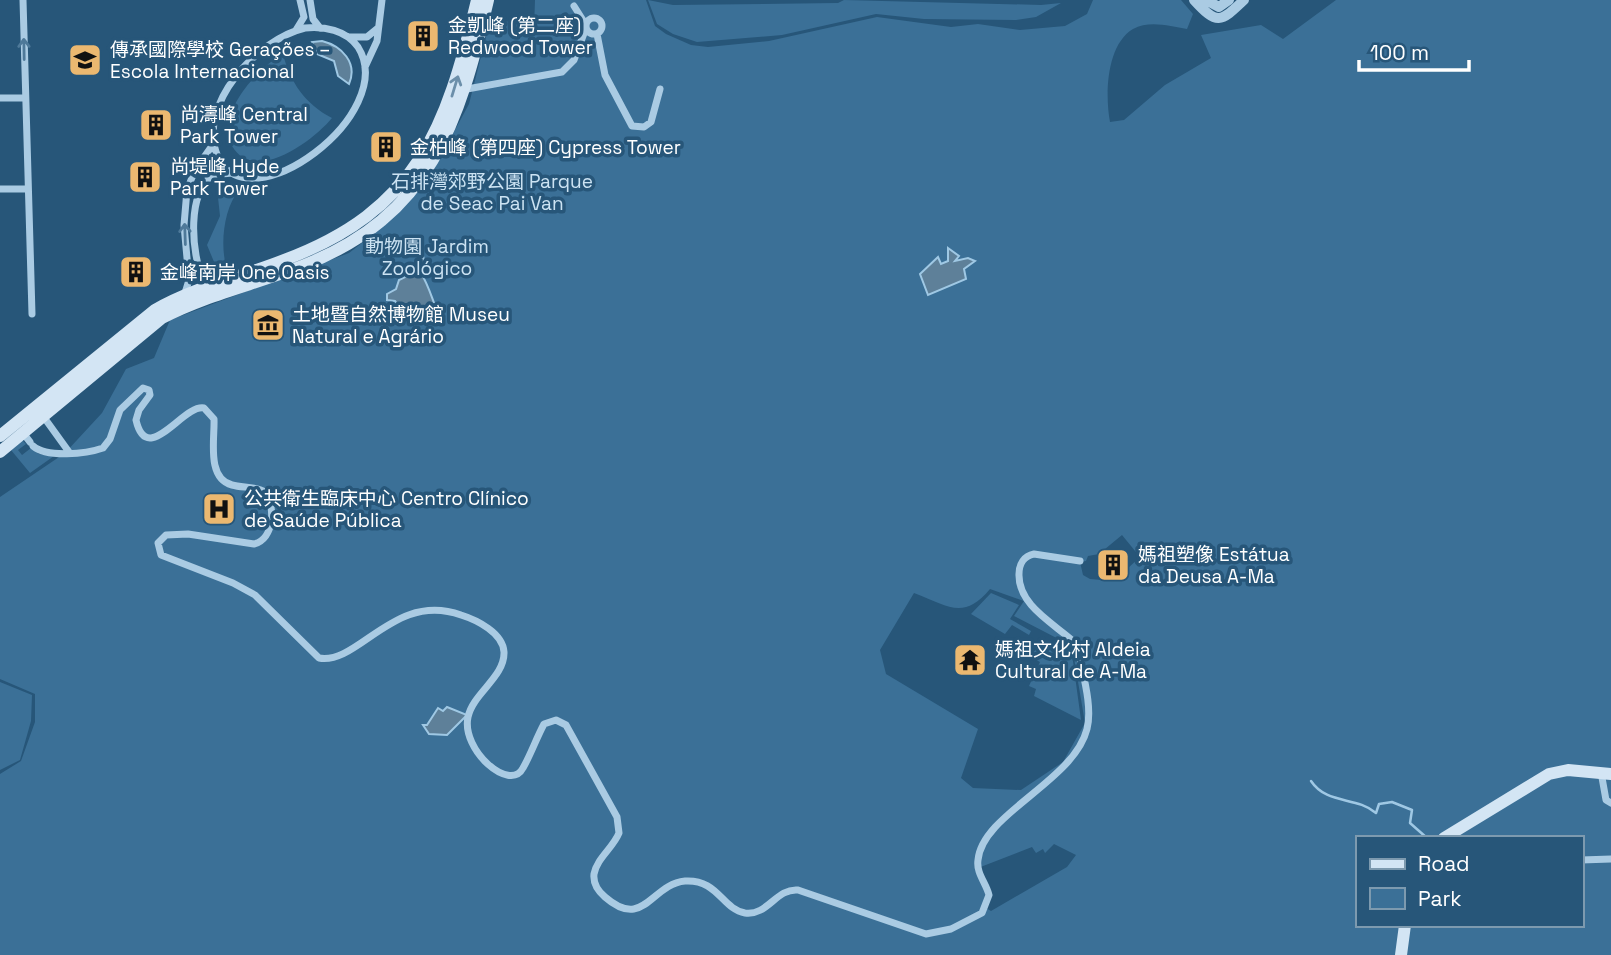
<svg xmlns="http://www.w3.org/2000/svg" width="1611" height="955" font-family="'Space Grotesk','Noto Sans SC',sans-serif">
<rect width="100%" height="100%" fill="#275679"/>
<path fill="#3b7097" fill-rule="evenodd" d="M535,0H646L655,26L666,34L691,45L708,47L769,41L877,17L951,27L978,24L1020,30L1065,26L1087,14L1093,0H1181L1193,14L1187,29C1170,26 1149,20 1133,29C1106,45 1105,96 1110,122L1124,120L1165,85L1211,58L1201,35L1261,25L1283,39L1336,0H1611V955H0V774L21,761L35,722V694L0,679V497L65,453L102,413L126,369L154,358L170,320L349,253L385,225L436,165L469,104L491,17L534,29ZM1122,535L1140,557L1114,581L1090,579L1083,575L1080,562L1086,561L1088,556L1099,554ZM990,589L1024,601L1014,616L1072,646L1085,723L1063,762L1021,790L973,788L961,778L978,729L886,674L880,650L914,593C949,606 963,621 990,589ZM1357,838H1581V925H1357ZM1054,844L1076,855L1067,867L991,911L986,908L988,889L978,868L1032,847L1036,853L1043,849L1045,853Z
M648,0L673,5L838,3L844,0L1041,5L1061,3L1036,17L1016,20L924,19L876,14L782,35L697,42L673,34L657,24Z
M283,54C290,82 305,104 332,118C314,140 255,185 232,146C214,116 258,67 283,54Z
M224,184L239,190C224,208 220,243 226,266L217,269L207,245L220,216L217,188Z
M22,440L26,444L18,450L22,455L31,448L39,454L54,456L30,473L11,450Z
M991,593L1019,605L1010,619L1031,631L1029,635L1012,625L1005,634L971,614Z
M1038,648L1072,654L1081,720L1034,696L1036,689L1029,686L1040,662L1029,656Z
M0,682L32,695L31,721L20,760L0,770Z"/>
<path fill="#5e8099" stroke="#9fc8e4" stroke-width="2" d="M322,41C342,46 358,63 349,84L338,76L334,61L317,54L312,42Z
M948,248L959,256L955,261L968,258L975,261L964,269L966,279L928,295L920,274L938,257L941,264L948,261Z
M422,252L425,264L421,273C430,288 432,300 439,315L433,317L404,314L395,301L387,300V294L396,289L399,280L419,270L422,264L417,261Z
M447,707L467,715L447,735L429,734L423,725H427L438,708L443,711Z"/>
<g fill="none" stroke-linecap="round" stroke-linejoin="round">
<path stroke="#9fc8e4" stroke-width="2.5" d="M1311,781C1327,805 1356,796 1376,813L1379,804L1392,802L1412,810L1410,823L1427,838"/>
<path stroke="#aacbe3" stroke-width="7" d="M23,0L32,314
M310,0L313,19L320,28
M574,6L586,25
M586 26a8 8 0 1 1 16 0a8 8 0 1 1-16 0Z
M305,28C324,26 346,30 358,47C400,114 248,225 218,157C195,105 258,39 305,28Z
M296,30L304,17L300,0
M597,34L605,75L632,126L644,127L651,122L660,89
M349,37H367L378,28
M365,67L377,41L382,0
M467,89L562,72L574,60L586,28
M0,98H25
M0,189H28
M212,284L201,276C192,247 187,196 212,175L232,173
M185,293L189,280L184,225L187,190L195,170L214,143
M43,416L69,452
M23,433L30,442
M33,446C47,458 86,454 103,448L110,439L120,410L143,388L149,390L150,395L139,410L136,420C147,468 183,404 204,408L214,419C215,438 206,478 232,485C243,488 255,486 265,492C276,507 274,539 254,544L188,534L166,535L158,543L161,555L233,583L255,595L319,658C359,665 394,591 461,615C477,620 503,633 504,652C505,677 473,693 468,717C461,750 510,793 523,768C531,754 536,739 544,724L556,720L566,725L617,817L619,833C613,848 597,858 594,874C593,883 598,891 605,897C644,931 651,884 685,881C718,879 722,909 745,913C768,916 776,888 798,890L926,934L951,929L982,913L989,895C986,883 976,873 978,860C982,814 1074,781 1087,729C1093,706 1082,672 1078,649L1073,641C1053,623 1018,605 1019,574C1019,564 1024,556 1034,554L1080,561
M1601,772L1606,800L1611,803
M1581,860L1611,859"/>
<path stroke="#aacbe3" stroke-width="10" d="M1194,0C1217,25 1220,23 1244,0
M1206,0L1219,7L1229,0"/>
<path stroke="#d3e5f4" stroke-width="12" d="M0,436L155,310C195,287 241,277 284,260C418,210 446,129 477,0
M0,452L162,318C206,295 256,284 302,266C431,216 459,123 488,0
M1444,838L1549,774L1568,770L1611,774
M1401,955L1405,925"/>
</g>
<defs><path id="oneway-shaft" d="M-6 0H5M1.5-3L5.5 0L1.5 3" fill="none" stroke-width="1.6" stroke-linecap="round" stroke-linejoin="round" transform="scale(1.75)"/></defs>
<g stroke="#4e7999">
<use href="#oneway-shaft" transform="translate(24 49) rotate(-91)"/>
<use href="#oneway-shaft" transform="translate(185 234) rotate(-92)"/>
</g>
<use stroke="#6c8faa" href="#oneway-shaft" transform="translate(455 86) rotate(-73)"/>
<defs>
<symbol id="building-square" viewBox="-11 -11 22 22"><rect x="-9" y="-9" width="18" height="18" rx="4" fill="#ebb870" stroke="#275679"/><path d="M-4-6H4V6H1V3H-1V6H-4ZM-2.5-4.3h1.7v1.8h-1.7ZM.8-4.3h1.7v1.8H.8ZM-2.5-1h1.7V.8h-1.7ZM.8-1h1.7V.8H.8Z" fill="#111"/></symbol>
<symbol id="school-square" viewBox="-11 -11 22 22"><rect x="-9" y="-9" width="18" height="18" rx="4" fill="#ebb870" stroke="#275679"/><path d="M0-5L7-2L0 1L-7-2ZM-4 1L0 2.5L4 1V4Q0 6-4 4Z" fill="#111"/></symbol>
<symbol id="museum-square" viewBox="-11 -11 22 22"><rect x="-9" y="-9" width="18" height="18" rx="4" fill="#ebb870" stroke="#275679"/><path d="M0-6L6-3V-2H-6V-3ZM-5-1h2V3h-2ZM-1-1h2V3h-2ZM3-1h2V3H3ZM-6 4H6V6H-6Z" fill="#111"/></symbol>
<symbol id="hospital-square" viewBox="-11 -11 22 22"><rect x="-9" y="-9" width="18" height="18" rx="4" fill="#ebb870" stroke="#275679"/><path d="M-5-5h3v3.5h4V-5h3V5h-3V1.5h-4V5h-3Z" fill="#111"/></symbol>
<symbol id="temple-square" viewBox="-11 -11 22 22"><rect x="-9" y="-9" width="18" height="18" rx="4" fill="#ebb870" stroke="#275679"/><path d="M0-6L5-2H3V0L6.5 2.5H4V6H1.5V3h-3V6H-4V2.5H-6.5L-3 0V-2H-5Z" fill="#111"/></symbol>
</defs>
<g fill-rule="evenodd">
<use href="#building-square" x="404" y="17" width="38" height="38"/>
<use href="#school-square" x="66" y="41" width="38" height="38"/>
<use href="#building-square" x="137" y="106" width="38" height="38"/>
<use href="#building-square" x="367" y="128" width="38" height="38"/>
<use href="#building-square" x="126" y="158" width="38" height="38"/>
<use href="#building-square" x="117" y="253" width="38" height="38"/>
<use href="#museum-square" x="249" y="306" width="38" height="38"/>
<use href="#hospital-square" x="200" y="490" width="38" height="38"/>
<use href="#building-square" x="1094" y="546" width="38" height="38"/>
<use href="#temple-square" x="951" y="641" width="38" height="38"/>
</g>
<g text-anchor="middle" stroke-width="7" stroke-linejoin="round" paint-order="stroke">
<g font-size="19" fill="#fff" stroke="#275679" text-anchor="start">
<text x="448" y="32">金凱峰 (第二座)<tspan x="448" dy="22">Redwood Tower</tspan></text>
<text x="110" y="56">傳承國際學校 Gerações –<tspan x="110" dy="22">Escola Internacional</tspan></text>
<text x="180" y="121">尚濤峰 Central<tspan x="180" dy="22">Park Tower</tspan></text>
<text x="410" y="154">金柏峰 (第四座) Cypress Tower</text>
<text x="170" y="173">尚堤峰 Hyde<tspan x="170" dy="22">Park Tower</tspan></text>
<text x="160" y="279">金峰南岸 One Oasis</text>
<text x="292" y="321">土地暨自然博物館 Museu<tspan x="292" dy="22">Natural e Agrário</tspan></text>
<text x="244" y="505">公共衛生臨床中心 Centro Clínico<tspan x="244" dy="22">de Saúde Pública</tspan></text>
<text x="1138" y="561">媽祖塑像 Estátua<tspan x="1138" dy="22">da Deusa A-Ma</tspan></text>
<text x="995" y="656">媽祖文化村 Aldeia<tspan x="995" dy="22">Cultural de A-Ma</tspan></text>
</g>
<g font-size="19" fill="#cce3f3" stroke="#275679">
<text x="492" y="188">石排灣郊野公園 Parque<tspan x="492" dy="22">de Seac Pai Van</tspan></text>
<text x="427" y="253">動物園 Jardim<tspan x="427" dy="22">Zoológico</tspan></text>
</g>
</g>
<rect x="1356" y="836" width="228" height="91" fill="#275679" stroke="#7d9aaf" stroke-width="2"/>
<rect x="1370" y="859" width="35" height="10" fill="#d3e5f4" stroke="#7d9aaf" stroke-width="2"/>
<text x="1418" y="871" font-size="21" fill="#ffffff">Road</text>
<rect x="1370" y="888" width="35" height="21" fill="#3b7097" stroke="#7d9aaf" stroke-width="2"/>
<text x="1418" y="906" font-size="21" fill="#ffffff">Park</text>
<path d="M1359 60v10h110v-10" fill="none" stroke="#ffffff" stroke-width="3.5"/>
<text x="1370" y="60" font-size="21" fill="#ffffff" stroke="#275679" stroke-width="5" paint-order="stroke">100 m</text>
</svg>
